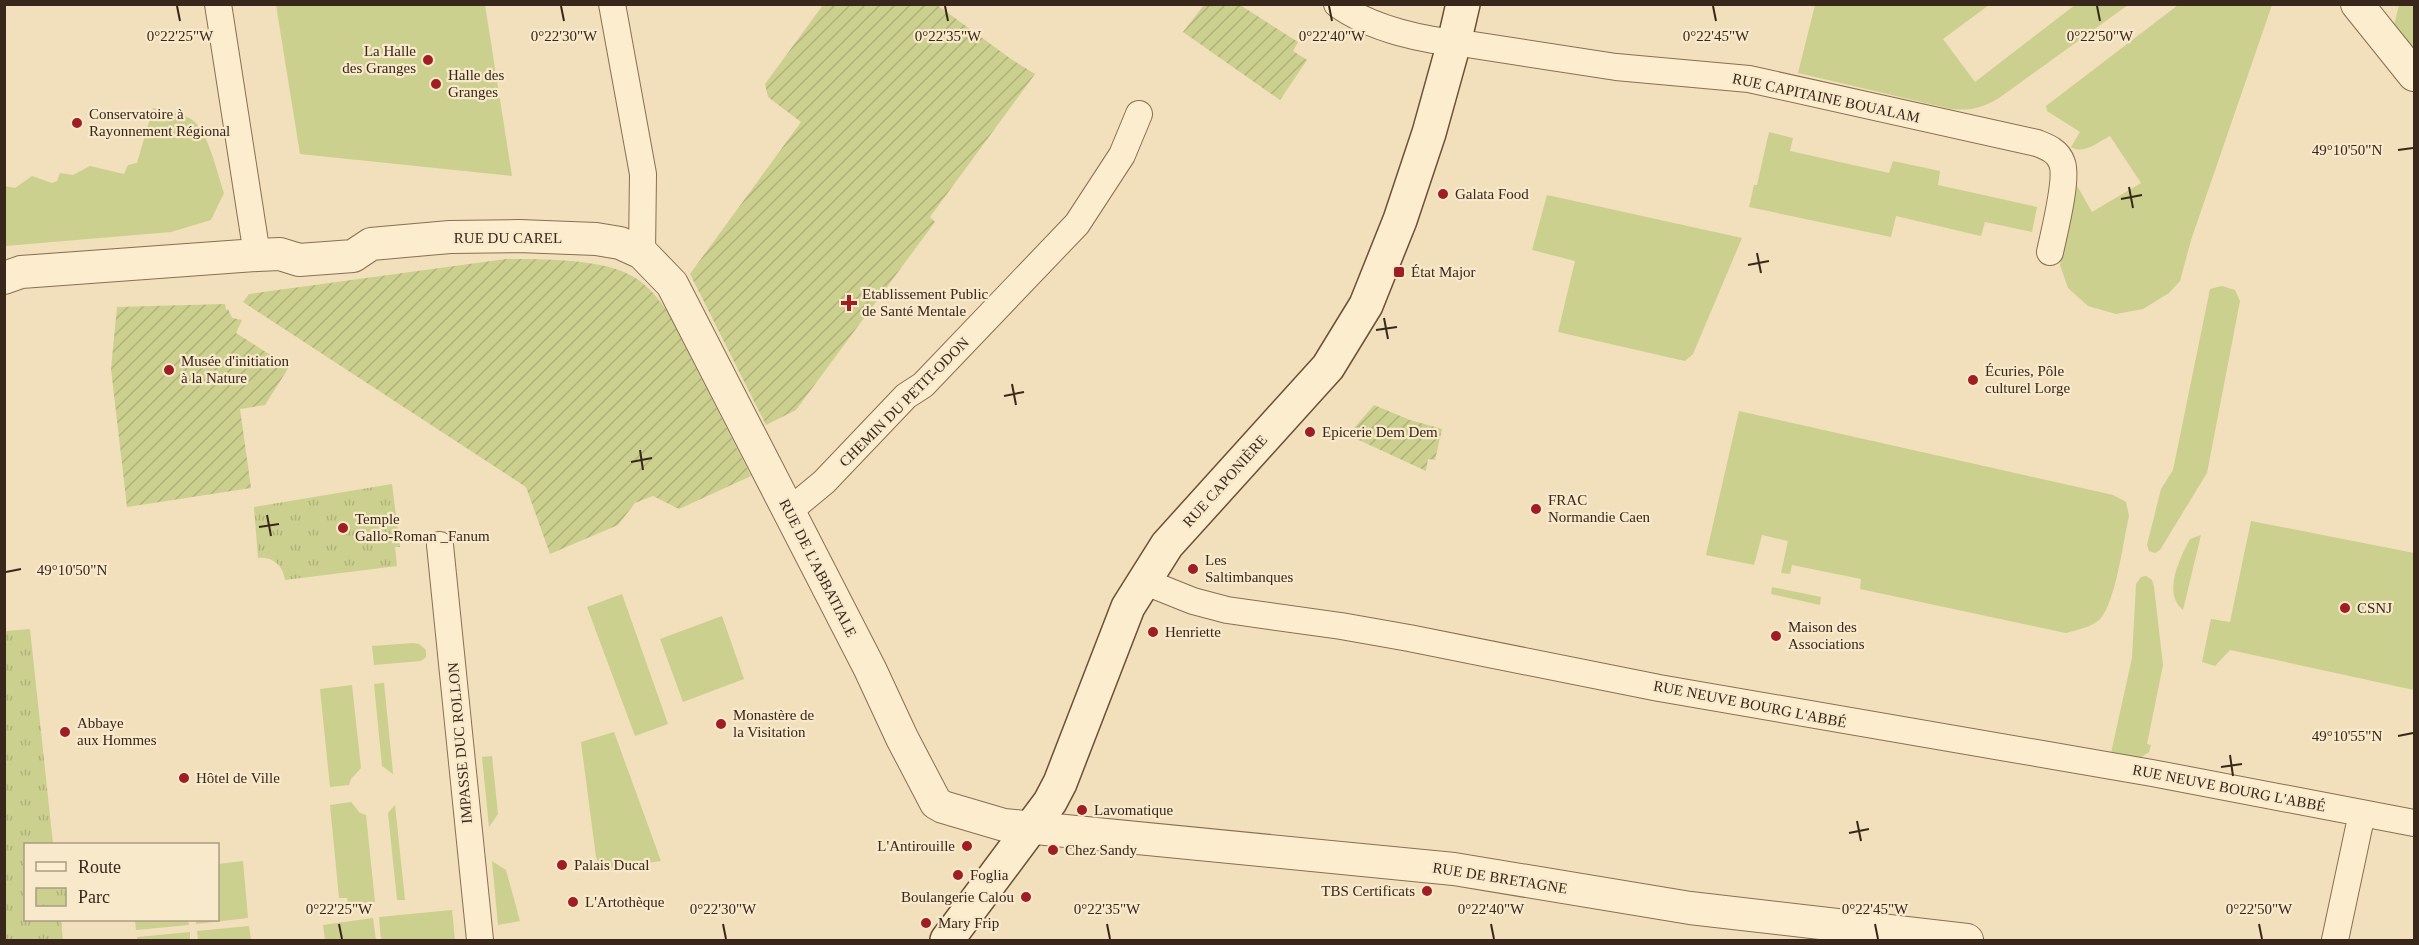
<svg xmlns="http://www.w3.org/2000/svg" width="2419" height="945" font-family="'Times New Roman',serif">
<defs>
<pattern id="park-tufts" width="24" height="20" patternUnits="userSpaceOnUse" patternTransform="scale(1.5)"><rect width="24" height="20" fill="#cbd08e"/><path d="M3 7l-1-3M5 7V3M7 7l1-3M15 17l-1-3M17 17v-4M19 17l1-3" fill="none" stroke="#afb37a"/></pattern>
<pattern id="garden-furrows" width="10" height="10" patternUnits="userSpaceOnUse" patternTransform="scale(1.5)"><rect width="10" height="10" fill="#cbd08e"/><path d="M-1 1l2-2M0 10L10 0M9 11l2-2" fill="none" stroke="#afb37a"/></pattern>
</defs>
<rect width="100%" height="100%" fill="#f2dfbb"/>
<path fill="#cbd08e" d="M276,5H485L512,176L300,154Z
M1815,5H1989L1943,39L1975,82L2075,5H2128L1999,98C1982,108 1971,111 1951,109L1798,73Z
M2178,5H2272L2191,240L2180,281L2169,293L2143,309L2116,314L2088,306L2068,288L2060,265L2076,184L2092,212L2141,183L2110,136C2098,142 2084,155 2071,147L2080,132L2047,111L2046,106Z
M2399,5H2414V49L2394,25Z
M153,108C164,111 181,113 191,119C209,131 217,174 224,193L211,220L171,232L5,246V186L15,188L32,176L52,183L57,181L60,173L73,175L90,166L124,174L128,165L137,163Z
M1769,132L1793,138L1790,151L1889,173L1893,161L1940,171L1938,185L2037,207L2032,232L1985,222L1981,236L1896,216L1891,237L1749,207L1754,185H1757Z
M1547,195L1742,238L1693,354L1685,361L1558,332L1575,261L1532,250Z
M2222,286L2235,290L2240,301L2207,473L2160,550L2155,553L2149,551L2147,545L2161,489L2173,470L2210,289Z
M1739,411L2113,495L2126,502L2129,516C2123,542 2116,601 2100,619C2092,627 2077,630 2066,633L1860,589L1861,579L1792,565L1790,574L1781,573L1788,541L1762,535L1754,565L1706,555Z
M2251,521L2414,553V690L2230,650L2215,666L2202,662L2211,619L2230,622Z
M2201,535L2183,610C2162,593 2180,558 2190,539Z
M2146,576L2152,580L2154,587L2163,665L2147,744L2151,745L2149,752L2140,758L2111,753L2132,658L2136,584L2141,577Z
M1772,587L1821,597L1820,605L1771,594Z
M622,594L668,724L635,736L587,607Z
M722,616L744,679L683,702L660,639Z
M413,643L419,644L426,650V657L421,661L374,665L372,646Z
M384,683L393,773V774L382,766L374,684Z
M352,685L361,768L351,779L349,785L330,787L320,689Z
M614,732L661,861L605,869L599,865L596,857L581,742Z
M492,756L498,814L489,827L482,757Z
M351,802L360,813L366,815L375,902L348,905L347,898H339L330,805Z
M395,805L405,900H397L388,813Z
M243,861L248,918L196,924V920H218V864Z
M492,861L506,870L520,921L498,925Z
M452,910L455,940H381L379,917Z
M373,918L376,940H325L323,925Z
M135,920H188L189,925L136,930Z
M249,926L251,940H198L197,931Z
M190,932V940H137V937Z"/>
<path fill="url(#park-tufts)" d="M392,484L400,547H395L397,566L285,580C283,565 272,556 258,558L254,507Z
M30,629L53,844H26V920H61L63,940H5V631Z"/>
<path fill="url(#garden-furrows)" d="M823,5H937L1011,59L1035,74L930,217L935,222L796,410L766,425L690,274L801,122L768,97L765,84Z
M1204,5H1240L1298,42L1293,51L1307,60L1280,100L1183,32Z
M506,259C538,259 597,259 626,273C644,281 656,295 667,311L751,476L679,509L653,496L635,503L618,525L550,554L526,487L243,302L249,294Z
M225,304L226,310L228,309L232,318L242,320L236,333L289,367L265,405L240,409L251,488L127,507L111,369L117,307Z
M1374,405L1410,420L1442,429L1435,460L1428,459L1426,471L1348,435Z"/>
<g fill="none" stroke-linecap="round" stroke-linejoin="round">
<defs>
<path id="minor" d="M218,4L257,255
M612,4L643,174L642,253
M1337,4C1371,29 1425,41 1467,44L1616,67L1749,79L2037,143C2047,147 2058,151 2062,163C2068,179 2054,233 2050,252
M789,511L824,482L906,396L923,385L1077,224L1122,155L1139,114
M440,545L480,940
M1143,581L1193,601L1227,610L1341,626L1409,638L1659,688L2152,773L2414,823
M2335,940L2362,813"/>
<path id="tertiary" d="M2357,4L2414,75
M4,278L21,272L257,255L280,254L299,260L353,256L371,244L450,237L519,236L596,239L620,243L642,253L672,284L870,669L902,738L936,803L943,807L1004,825L1454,869L1690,908L1967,940"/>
<path id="secondary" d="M947,940L1050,802L1060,783L1128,607L1167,545L1328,367L1366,305L1400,220L1429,133L1454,43L1463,4"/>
</defs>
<use href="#minor" stroke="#8a6e53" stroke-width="28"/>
<use href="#tertiary" stroke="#8a6e53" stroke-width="34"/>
<use href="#secondary" stroke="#6c4f37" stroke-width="36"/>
<use href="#minor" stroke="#fcedcf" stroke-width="26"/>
<use href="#tertiary" stroke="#fcedcf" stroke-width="32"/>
<use href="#secondary" stroke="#fcedcf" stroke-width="33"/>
</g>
<path fill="none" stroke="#38271a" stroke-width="2" d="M177,6L180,21M561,6L564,21M945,6L948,21M1329,6L1332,21M1713,6L1716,21M2097,6L2100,21M2398,150L2413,148M2129,187L2133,208M2121,199L2142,195M1757,253L1761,273M1748,265L1769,261M1384,318L1388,339M1376,330L1397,327M1012,384L1016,405M1004,396L1024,392M640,450L643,470M631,462L652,458M267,515L271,536M259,527L279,524M6,572L21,569M2398,736L2413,733M2230,755L2233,776M2221,767L2242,764M1857,821L1861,841M1849,833L1869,829M339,924L342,939M723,924L726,939M1107,924L1110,939M1491,924L1494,939M1875,924L1878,939M2259,924L2262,939"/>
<g fill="#9f1e24" stroke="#f8e9cb" stroke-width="2">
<circle cx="428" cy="60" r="6"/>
<circle cx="436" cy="84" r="6"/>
<circle cx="77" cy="123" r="6"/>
<circle cx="1443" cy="194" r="6"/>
<rect x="1393" y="266" width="12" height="12" rx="3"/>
<path d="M846 294h6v6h6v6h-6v6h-6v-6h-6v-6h6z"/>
<circle cx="169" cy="370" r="6"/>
<circle cx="1973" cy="380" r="6"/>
<circle cx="1310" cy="432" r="6"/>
<circle cx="1536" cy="509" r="6"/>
<circle cx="343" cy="528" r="6"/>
<circle cx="1193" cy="569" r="6"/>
<circle cx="2345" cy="608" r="6"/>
<circle cx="1153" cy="632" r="6"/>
<circle cx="1776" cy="636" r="6"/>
<circle cx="721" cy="724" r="6"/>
<circle cx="65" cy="732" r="6"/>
<circle cx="184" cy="778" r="6"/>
<circle cx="1082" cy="810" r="6"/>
<circle cx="967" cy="846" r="6"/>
<circle cx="1053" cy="850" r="6"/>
<circle cx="562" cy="865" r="6"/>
<circle cx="958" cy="875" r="6"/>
<circle cx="1427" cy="891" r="6"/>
<circle cx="1026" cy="897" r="6"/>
<circle cx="573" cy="902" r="6"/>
<circle cx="926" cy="923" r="6"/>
</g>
<g text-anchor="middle" stroke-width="4.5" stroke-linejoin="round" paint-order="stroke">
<g font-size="15" fill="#38271a" stroke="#f8e9cb" text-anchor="start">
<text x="416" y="56" text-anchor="end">La Halle<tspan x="416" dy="17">des Granges</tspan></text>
<text x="448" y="80">Halle des<tspan x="448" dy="17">Granges</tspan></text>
<text x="89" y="119">Conservatoire à<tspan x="89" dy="17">Rayonnement Régional</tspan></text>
<text x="1455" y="199">Galata Food</text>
<text x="1411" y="277">État Major</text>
<text x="862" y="299">Etablissement Public<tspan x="862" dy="17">de Santé Mentale</tspan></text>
<text x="181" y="366">Musée d'initiation<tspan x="181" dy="17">à la Nature</tspan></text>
<text x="1985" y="376">Écuries, Pôle<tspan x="1985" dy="17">culturel Lorge</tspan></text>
<text x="1322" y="437">Epicerie Dem Dem</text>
<text x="1548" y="505">FRAC<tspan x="1548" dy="17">Normandie Caen</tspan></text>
<text x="355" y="524">Temple<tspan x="355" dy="17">Gallo-Roman _Fanum</tspan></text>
<text x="1205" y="565">Les<tspan x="1205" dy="17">Saltimbanques</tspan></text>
<text x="2357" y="613">CSNJ</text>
<text x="1788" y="632">Maison des<tspan x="1788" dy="17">Associations</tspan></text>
<text x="1165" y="637">Henriette</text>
<text x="733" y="720">Monastère de<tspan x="733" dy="17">la Visitation</tspan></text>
<text x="77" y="728">Abbaye<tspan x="77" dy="17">aux Hommes</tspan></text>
<text x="196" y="783">Hôtel de Ville</text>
<text x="1094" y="815">Lavomatique</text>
<text x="955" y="851" text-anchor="end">L'Antirouille</text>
<text x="1065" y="855">Chez Sandy</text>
<text x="574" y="870">Palais Ducal</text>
<text x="970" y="880">Foglia</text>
<text x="1415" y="896" text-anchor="end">TBS Certificats</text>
<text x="1014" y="902" text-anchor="end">Boulangerie Calou</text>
<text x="585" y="907">L'Artothèque</text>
<text x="938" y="928">Mary Frip</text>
</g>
<g font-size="15" fill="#38271a" stroke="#f8e9cb">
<text transform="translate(1826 98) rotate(12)" y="5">RUE CAPITAINE BOUALAM</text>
<text x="508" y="243">RUE DU CAREL</text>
<text transform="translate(904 402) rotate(-45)" y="5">CHEMIN DU PETIT-ODON</text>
<text transform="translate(1225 481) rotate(-48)" y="5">RUE CAPONIÈRE</text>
<text transform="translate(818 568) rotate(63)" y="5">RUE DE L'ABBATIALE</text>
<text transform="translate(1750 704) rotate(11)" y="5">RUE NEUVE BOURG L'ABBÉ</text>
<text transform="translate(460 743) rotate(-95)" y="5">IMPASSE DUC ROLLON</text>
<text transform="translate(2229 788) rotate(11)" y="5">RUE NEUVE BOURG L'ABBÉ</text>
<text transform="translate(1500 878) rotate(9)" y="5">RUE DE BRETAGNE</text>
</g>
</g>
<g font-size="15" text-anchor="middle" fill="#38271a" stroke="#f8e9cb" stroke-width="4.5" stroke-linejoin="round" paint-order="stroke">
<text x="180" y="41">0°22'25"W</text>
<text x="564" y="41">0°22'30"W</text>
<text x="948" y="41">0°22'35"W</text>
<text x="1332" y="41">0°22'40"W</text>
<text x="1716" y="41">0°22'45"W</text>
<text x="2100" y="41">0°22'50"W</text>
<text x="2347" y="155">49°10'50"N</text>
<text x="72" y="575">49°10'50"N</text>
<text x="2347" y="741">49°10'55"N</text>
<text x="339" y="914">0°22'25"W</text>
<text x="723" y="914">0°22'30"W</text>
<text x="1107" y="914">0°22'35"W</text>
<text x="1491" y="914">0°22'40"W</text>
<text x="1875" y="914">0°22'45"W</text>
<text x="2259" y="914">0°22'50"W</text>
</g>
<rect width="2419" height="945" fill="none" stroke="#38271a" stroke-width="12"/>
<rect x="24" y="843" width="195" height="78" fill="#f8e9cb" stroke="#ab9b84" stroke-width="1.5"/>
<rect x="36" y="862" width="30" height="9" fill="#fcedcf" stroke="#ab9b84" stroke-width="1.5"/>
<text x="78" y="873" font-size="18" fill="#38271a">Route</text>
<rect x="36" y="888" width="30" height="18" fill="url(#park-tufts)" stroke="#ab9b84" stroke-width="1.5"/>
<text x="78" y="903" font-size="18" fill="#38271a">Parc</text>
</svg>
